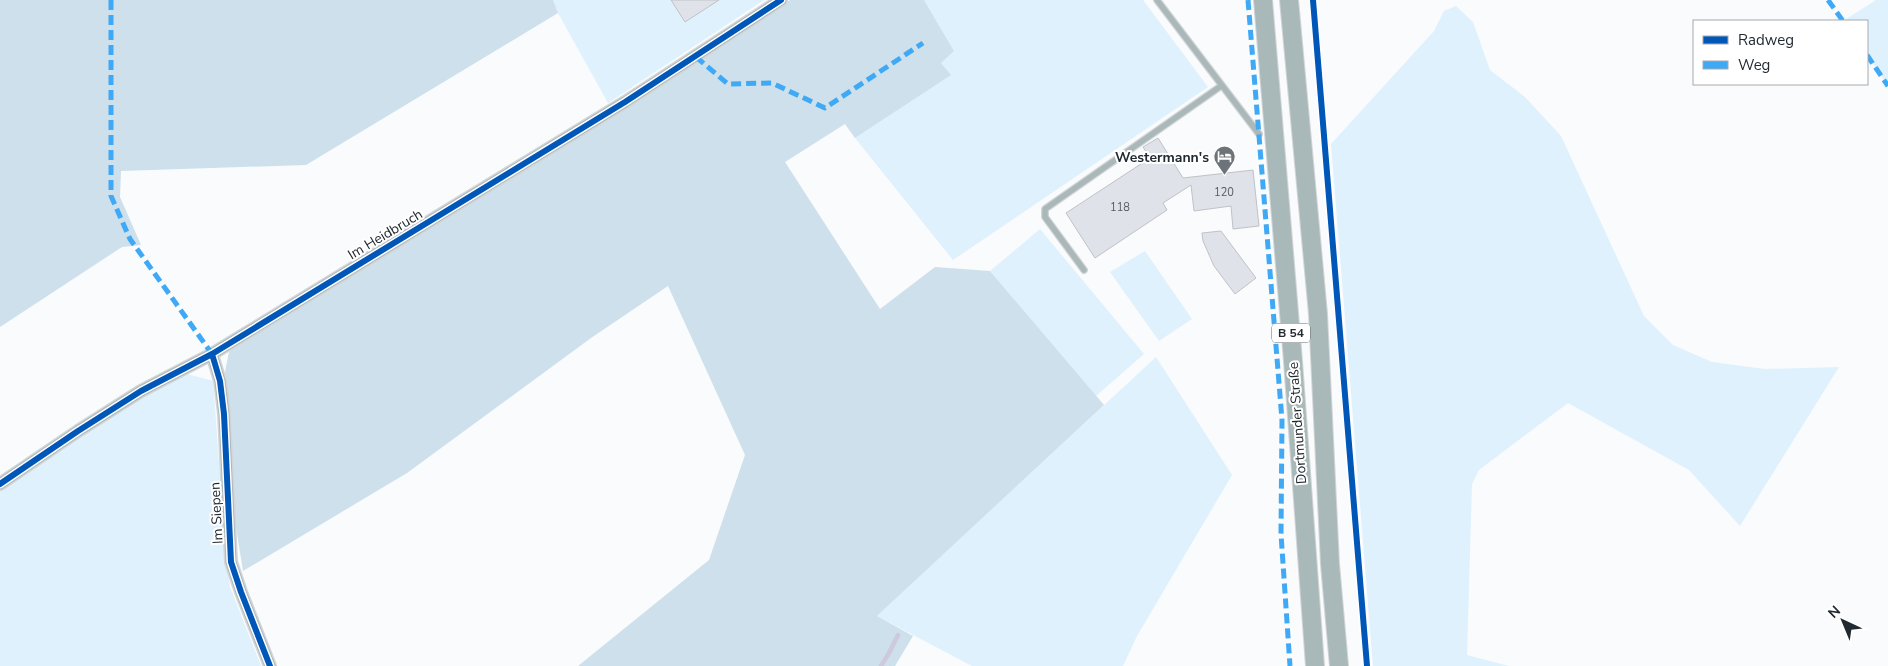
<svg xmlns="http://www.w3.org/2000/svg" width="1888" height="666" font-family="'Nunito Sans',sans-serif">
<rect width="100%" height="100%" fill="#f9fbfd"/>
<path fill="#dff1fc" d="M553,0H764L608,103L558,13Z
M924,0H1143L1208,87L953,260L855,138L950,75L941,63L954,51Z
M1876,0H1888V86L1867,55V21H1843Z
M1456,6L1473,22L1490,70L1525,97L1561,136L1644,316L1673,345L1712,362L1765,369L1839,367L1740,526L1689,470L1568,403L1479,470L1472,484L1467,655L1509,666H1373L1331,144L1434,31L1444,11Z
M1040,229L1144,354L1096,396L990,271Z
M1145,251L1192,319L1159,341L1110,272Z
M1156,357L1232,475L1137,636L1123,666H972L877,616Z
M180,372L213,381L224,531L230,587L261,666H0V490L78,437Z"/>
<path fill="#cde0eb" d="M0,0H553L558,13L306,165L121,171L120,197L141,245L122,247L0,327Z
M790,0H924L954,51L941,63L951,75L855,138L845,124L785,162L880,309L935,267L990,271L1104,405L877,616L913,636L895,666H578L709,560L745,455L668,286L591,338L407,473L243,571L235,521L225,372L229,352L243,338Z"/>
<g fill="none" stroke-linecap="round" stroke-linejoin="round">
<path stroke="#cec9de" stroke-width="4.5" d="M881,666L889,653L898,635"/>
</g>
<path fill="#dfe2e9" stroke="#bfc2c7" d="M671,0H719L685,22Z
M1158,138L1183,178L1253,170L1259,226L1233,229L1231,206L1194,211L1191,185L1163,203L1167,210L1095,258L1066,213L1150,158L1143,147Z
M1221,231L1256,278L1235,294L1214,266L1203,241L1202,233Z"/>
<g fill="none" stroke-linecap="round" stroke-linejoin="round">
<defs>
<path id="lane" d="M1157,0L1259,134
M1084,270L1045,217V209L1221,86"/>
<path id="street" d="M212,354L220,381L224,414L231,562L241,592L270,666
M0,484L78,431L141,391L212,354L625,102L781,0"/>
<path id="primary" d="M1263,0L1293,361L1315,666
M1289,0L1318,314L1330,564L1339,666"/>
</defs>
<use href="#lane" stroke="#d3d5d7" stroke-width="8"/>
<use href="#street" stroke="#d3d5d7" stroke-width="14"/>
<use href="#primary" stroke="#d3d5d7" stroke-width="20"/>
<use href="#lane" stroke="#abb8b9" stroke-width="5.5"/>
<use href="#street" stroke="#abb8b9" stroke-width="11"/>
<use href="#primary" stroke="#a9b9ba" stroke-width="18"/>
<path stroke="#3fa9f5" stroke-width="5" stroke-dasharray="10 5" stroke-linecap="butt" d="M111,0V196L130,239L212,354
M1248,0L1282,420L1281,534L1290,666
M1828,0L1843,21
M1867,55L1888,86
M696,57L728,84L772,83L825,108L923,43"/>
<defs>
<path id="cycleway" d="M1313,0L1367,666
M212,354L220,381L224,414L231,562L241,592L270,666
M0,484L78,431L141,391L212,354L625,102L781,0"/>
</defs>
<use href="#cycleway" stroke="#fff" stroke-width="9"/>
<use href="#cycleway" stroke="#0057b8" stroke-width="6"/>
</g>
<defs>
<symbol id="hotel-pin" viewBox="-11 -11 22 30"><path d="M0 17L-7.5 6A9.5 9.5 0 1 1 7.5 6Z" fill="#6d7378" stroke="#fff"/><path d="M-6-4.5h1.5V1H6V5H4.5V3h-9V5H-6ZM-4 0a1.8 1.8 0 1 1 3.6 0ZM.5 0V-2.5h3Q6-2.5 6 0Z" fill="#fff"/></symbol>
</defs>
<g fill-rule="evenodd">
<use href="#hotel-pin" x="1212" y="144" width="25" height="34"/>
</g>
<g text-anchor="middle" stroke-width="4" stroke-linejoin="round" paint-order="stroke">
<g font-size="11" fill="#525a60">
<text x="1224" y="196">120</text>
<text x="1120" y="211">118</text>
</g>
<rect fill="#fff" stroke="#646a6e" stroke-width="1" x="1272" y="323.5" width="38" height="19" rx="4"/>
<g font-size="12" font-weight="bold" fill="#212a30">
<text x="1291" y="337">B 54</text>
</g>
<g font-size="14" font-weight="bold" fill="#212a30" stroke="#fff" text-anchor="end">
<text x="1209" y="162">Westermann's</text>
</g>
<g font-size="14" fill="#212a30" stroke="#fff">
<text transform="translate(385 234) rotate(-31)" y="5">Im Heidbruch</text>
<text transform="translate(1297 423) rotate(-94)" y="5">Dortmunder Straße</text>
<text transform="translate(216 513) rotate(-93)" y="5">Im Siepen</text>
</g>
</g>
<rect x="1693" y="20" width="175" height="65" fill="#ffffff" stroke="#a6aaac"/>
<rect x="1703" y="36" width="25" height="8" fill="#0057b8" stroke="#a6aaac"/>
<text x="1738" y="45" font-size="15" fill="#212a30">Radweg</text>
<rect x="1703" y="61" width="25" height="8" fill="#3fa9f5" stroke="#a6aaac"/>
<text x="1738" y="70" font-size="15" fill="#212a30">Weg</text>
<g transform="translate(1843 621) rotate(316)" stroke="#ffffff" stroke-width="4" paint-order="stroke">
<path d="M0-4L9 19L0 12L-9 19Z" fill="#212a30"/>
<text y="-8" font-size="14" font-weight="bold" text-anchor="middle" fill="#212a30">N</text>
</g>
</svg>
